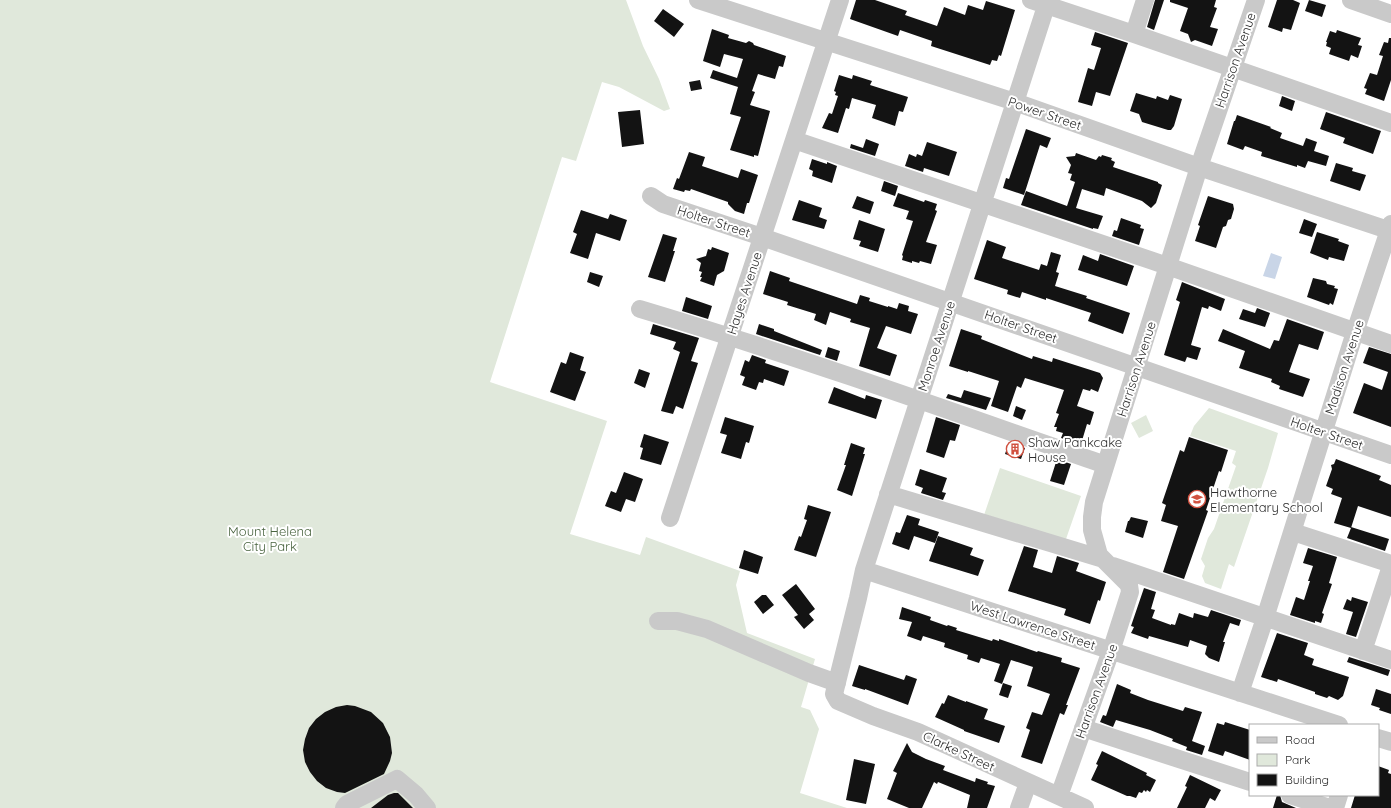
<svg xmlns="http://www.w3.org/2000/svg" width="1391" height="808" font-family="Quicksand,sans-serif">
<rect width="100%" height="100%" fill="#fff"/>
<path fill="#e0e8db" d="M0,0H626L643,46L659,79L670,109L664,111L619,87L602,82L576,161L562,157L490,382L607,421L570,534L640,555L646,537L740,571L736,585L747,633L815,659L801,707L810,710L819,729L800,793L847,808H0Z
M1209,408L1278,433L1268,468L1234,567L1229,564L1221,589L1205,583L1202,576L1205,566L1201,559L1208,538L1214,529L1236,466L1232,463L1236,451L1190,436L1194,426Z
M1146,415L1153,431L1139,438L1131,423Z
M1000,468L1081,496L1066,539L983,518Z"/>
<path fill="#c9d5e7" d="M1271,253L1282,257L1275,279L1263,276Z"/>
<path fill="#131313" d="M856,0H875L907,11L905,15L937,26L944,7L965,15L968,5L983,10L986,1L1015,10L1001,56L999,55L997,61L992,60L990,65L931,46L932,41L900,30L898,36L850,19Z
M1155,0H1164L1154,30L1147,27Z
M1170,0H1216L1214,7L1217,8L1210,27L1218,29L1212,46L1195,40L1191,42L1188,34L1180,31L1188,8L1170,2Z
M1277,0H1293L1300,3L1291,30L1283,28L1282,32L1268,27Z
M1309,0L1326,5L1322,17L1305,11Z
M663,9L684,24L674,37L654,21Z
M712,29L729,35L728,38L746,43L749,41L753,43L754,45L786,56L783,67L779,66L775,79L758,74L752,91L755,92L750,105L770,111L758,156L754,155V157L730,150L741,117L730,114L738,87L710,78L713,70L737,78L743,59L724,54L720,67L703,61Z
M1337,30L1361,38L1358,45L1362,46L1358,58L1351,55L1349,61L1329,54L1331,48L1326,46L1327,42H1326L1330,31L1336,33Z
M1095,32L1128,43L1110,96L1096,92L1092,106L1078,102L1088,68L1094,70L1101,48L1091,45Z
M1389,38H1391V80L1384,101L1365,94L1367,89L1364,88L1370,73L1377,75L1383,56L1379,55L1384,42L1388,43Z
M839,75L852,79L853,75L872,81L870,85L908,97L903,112L899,111L895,126L872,118L876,105L852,98L849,109L846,108L838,133L822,128L829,113L832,114L838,96L835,95L836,92L834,91Z
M700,80L702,89L691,91L689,82Z
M1136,93L1156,99L1157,96L1168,100L1170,95L1182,99L1174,126L1171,130H1168L1142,122L1139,114L1130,111Z
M1282,96L1295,101L1292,111L1279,106Z
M640,110L644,144L622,147L618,112Z
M1326,112L1381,131L1373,154L1343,143L1345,138L1320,129Z
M1237,115L1271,127L1270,128L1282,133L1280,138L1303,146L1306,138L1317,142L1314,151L1329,156L1326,166L1308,161L1305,168L1297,165V167L1261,156L1262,152L1245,146L1243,150L1227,144L1234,121H1235Z
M1026,129L1051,138L1047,148L1040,145L1024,195L1003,188L1006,178L1009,179Z
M866,139L879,144L875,156L850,148L851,144L863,148Z
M927,142L957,152L949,176L924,168L923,172L905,166L909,154L916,157L917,154L922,156Z
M689,152L705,157L702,166L738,178L741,169L758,175L749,203H747L744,214L735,211L728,204V202L691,189L690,191L685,190L684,192L673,189L677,178L679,179Z
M1076,153L1096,160L1099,156L1101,157L1102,155L1112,158L1111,160L1115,162L1113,167L1158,182V183L1162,185L1156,203L1151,208L1142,201L1106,188L1104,196L1082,189L1076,208L1103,216L1098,229L1093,228V229L1021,205L1026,191L1067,206L1075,182L1070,180L1072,174L1068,173L1071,165L1066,157L1075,156Z
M812,159L827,164V162L837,166L832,183L812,176L813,171L809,169Z
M1336,163L1353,168L1352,171L1366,175L1360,191L1330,181Z
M884,181L898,186L895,196L881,191Z
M898,193L924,202L925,200L937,204L935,210L937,211L926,242L937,245L931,264L920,261L919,263L912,261V263L902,260L903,256L902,255L913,221L906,219L909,211L893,206Z
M857,196L874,202L870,214L852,208Z
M1208,196L1233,204L1234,209L1231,219L1228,220L1226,226L1223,227L1216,248L1195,241L1200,226L1198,225Z
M799,200L822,208L819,217L827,220L824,229L792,220Z
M581,210L608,219L610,214L627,220L620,241L596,233L588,259L570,253L577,234L573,232Z
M1121,218L1141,225L1140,228L1144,229L1139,245L1112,236L1114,230L1117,231Z
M1304,219L1317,224L1312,237L1299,233Z
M859,220L885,229L878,252L859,246L861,241L853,239Z
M1317,232L1339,239L1338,241L1349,245L1344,261L1329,257L1328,260L1310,253Z
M663,234L677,238L673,251H675L665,282L648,277Z
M987,240L1006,247L1002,258L1039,270L1041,264L1047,266L1051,252L1061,255L1056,272L1059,273L1055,286L1087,296L1086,298L1130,313L1123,334L1088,321L1091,313L1046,298V300L1022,292L1020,298L1007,294L1008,290L974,279Z
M712,247L729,253L724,271L717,275L714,286L700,281L702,277H700L702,272L699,271L701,263L696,259L706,256L708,249L711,250Z
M1100,254L1134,266L1127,286L1078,270L1083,255L1098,261Z
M770,271L790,278L789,281L857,304L860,295L870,298L869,301L888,307V306L897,309L899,303L909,306L908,311L918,314L911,334L886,326L877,348L897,355L890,376L859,366L870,328L850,322L851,319L830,312L826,325L814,320L816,314L787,305L788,302L763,294Z
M590,272L603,276L599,287L587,282Z
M1313,278L1326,281L1327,284L1335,286L1334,288L1338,289L1333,305L1330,303L1329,305L1307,297Z
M1182,282L1225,299L1221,311L1209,306L1208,309L1202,307L1191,345L1201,348L1197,360L1187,357L1185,362L1164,355L1180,302L1176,300Z
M686,297L712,306L708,319L682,311Z
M1257,308L1270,313L1265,327L1239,319L1243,309L1255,313Z
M1287,319L1324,332L1318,350L1299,344L1289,372L1310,379L1303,397L1279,389L1280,386L1271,382L1272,379L1239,368L1245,351L1218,341L1223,329L1270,349L1274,340L1279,341Z
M653,324L699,338L691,361L698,363L683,409L676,406L673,414L661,411L680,352L673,349L676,342L650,334Z
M759,324L774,329V331L822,350L820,355L756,334Z
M961,329L982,336L981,339L1032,359L1033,356L1052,362L1053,358L1100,373L1103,378L1098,392L1091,389L1090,391L1083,389L1077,406L1094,412L1090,425L1087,424L1081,444L1061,438L1063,433L1056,431L1057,427H1054L1059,414L1056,413L1064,390L1025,378L1021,388L1017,386L1008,412L991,406L999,381L968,371V372L949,366Z
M828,347L840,351L837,361L825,357Z
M1369,347L1391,354V427L1353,413L1364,383L1382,390L1388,372L1363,363Z
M570,352L584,357L580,370L586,372L575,401L550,392L561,362L566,364Z
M752,355L766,360L765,363L789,371L784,386L764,379L763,383L759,382L756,390L742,385L745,377L740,375L745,360L749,362Z
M639,369L650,373L645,388L634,383Z
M834,387L865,399L866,395L882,400L876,419L828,403Z
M964,390L991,398L986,410L946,398L948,394L961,398Z
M1016,406L1026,410L1022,420L1013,416Z
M725,417L754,426L749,443L746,442L741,459L721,453L727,435L720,433Z
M936,417L960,425L955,441L950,440L944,458L926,452Z
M644,434L669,442L661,465L640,459L643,448L640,447Z
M1189,437L1228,450L1221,472L1219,471L1206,510L1208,511L1184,579L1163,572L1178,526L1161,521L1166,505L1162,503L1180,450L1184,452Z
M1009,442L1025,448L1021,459L1005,454Z
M851,443L865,448L863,454H865L852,496L837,490L846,465H844Z
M1057,459L1071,464L1064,485L1050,481Z
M1336,459L1381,476L1379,480L1391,485V517L1358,506L1351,528V527L1389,539L1385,551L1347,538L1351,528L1334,523L1342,498L1331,494L1333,489L1326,486L1332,469L1331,465L1334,464Z
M920,469L947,478L942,492L946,493L943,500L921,493L923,488L915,485Z
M624,472L643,479L635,502L626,499L621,512L605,506L611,491L616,493Z
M808,505L831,512L816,557L794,550L799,536L801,537L807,520L804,519Z
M907,515L920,519L918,525L939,532L935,543L914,536L909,550L892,544L896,532L900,533Z
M1131,517L1148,521L1143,538L1125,532L1128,521H1129Z
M938,536L973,548L970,555L984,560L978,576L929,561Z
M1024,546L1038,550L1033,567L1052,573L1057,556L1079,563L1076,571L1106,582L1100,601L1098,600L1090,624L1064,615L1066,609L1008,591Z
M1308,548L1337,557L1329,583L1332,584L1322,613L1324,614L1321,623L1315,621V623L1290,615L1296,597L1304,600L1310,581H1308L1313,566L1303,563Z
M744,550L763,557L758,574L739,568Z
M796,584L815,609L809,614L814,620L804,629L794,617L798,615L782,595Z
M1144,588L1156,592L1151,609L1155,610L1152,618L1171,625V624L1175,625L1179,613L1193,618L1194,613L1208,617L1211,610L1241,620L1239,626L1230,623L1223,642H1225L1219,662L1209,658L1205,654L1207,646L1190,640L1188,647L1149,636L1148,639L1131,633L1134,627L1131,626Z
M762,595H766L774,605L763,614L754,602Z
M1352,597L1368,602L1356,637L1346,634L1353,612L1343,609L1347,599L1351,601Z
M902,607L931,617L930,620L947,626L948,625L957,628L956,630L992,641L993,639L999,641V639L1037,652L1038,651L1062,658L1061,662L1080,668L1066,705H1068L1064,715L1060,713L1042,764L1021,757L1030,730L1026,728L1032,712L1042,715L1050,694L1027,686L1033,667L1011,660L1002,684L994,681L1000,664L981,658L979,663L967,659L968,655L944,647L945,643L923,636L921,641L907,636L912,622L899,619Z
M1277,633L1308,643L1304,655L1314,659L1312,665L1349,677L1343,696L1338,700L1329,696L1327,698L1315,694V692L1278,679L1277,682L1261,677Z
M1349,657L1390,670L1388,676L1347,662Z
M859,665L904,680L906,675L917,679L908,705L865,689V690L852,686Z
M1003,683L1012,686L1008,698L999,695Z
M1117,684L1131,690L1130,693L1148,700L1183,711L1185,707L1202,712L1192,741L1205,746L1202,755L1186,750L1187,747L1172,741L1173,739L1150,730L1116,720L1113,727L1100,722L1103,715L1106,716Z
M1376,689L1391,694V714L1379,710L1380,708L1371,705Z
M948,695L966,702V701L988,709L984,719L1005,726L999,743L964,731V730L935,717L942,703L944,704Z
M347,705L355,706L371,712L383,723L390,737L392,753L390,761L384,774L345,793L337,792L326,788L317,781L310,772L305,762L303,750L305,739L309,728L316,719L325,712L336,707Z
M1225,722L1250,730V760L1225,751L1223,756L1208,751L1217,723L1224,725Z
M907,743L912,752L926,759L945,766L943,770L975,782L976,778L988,782L987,784L995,786L987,808H967L970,795L938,782L937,784L934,782L922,808H909L887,799L897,773L893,771Z
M1102,751L1147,773L1146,775L1156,780L1150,792L1147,790L1146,792L1144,790L1142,793L1139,792L1136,798L1130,796H1127L1091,780L1098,765L1096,764Z
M854,759L875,764L866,804L846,800Z
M1378,766L1389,770L1388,773L1391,774V808H1351L1355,795H1378Z
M1190,775L1221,790L1215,801L1210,798L1205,808H1177L1187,787L1185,786Z
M394,793H398L413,808H371L388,795Z
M1277,795H1280L1282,802L1296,808H1273Z"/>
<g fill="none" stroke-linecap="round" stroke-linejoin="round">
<path stroke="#c9c9c9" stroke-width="18" d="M698,0L1015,102L1199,167L1391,231
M1031,0L1134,34L1391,123
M1048,0L864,570L858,598L834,694L838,701L873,716L918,732L1085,808
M1351,0L1391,14
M1134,34L1145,0
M794,140L1153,261L1391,344
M651,196L663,204L762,237L1391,455
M640,309C797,356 951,411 1105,465
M888,494L1103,559
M670,518L840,0
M1293,532L1391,564
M1113,566L1391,660
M864,570L1339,725
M658,621H677L707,629L809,673L837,683
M1363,651L1391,566
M1240,693L1265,618L1355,332L1391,224
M1083,728L1250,782
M1378,738L1391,742
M1290,795L1330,808
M1059,796L1113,645L1130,592L1129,585L1099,555L1092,530V517L1094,502L1199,167L1256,0
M344,808L347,804L397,779L416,795L427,808
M1019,808L1028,783
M1335,808L1339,795"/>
</g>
<defs>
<symbol id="building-ring" viewBox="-11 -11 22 22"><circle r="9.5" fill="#fff" stroke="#d15140" stroke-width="1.5"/><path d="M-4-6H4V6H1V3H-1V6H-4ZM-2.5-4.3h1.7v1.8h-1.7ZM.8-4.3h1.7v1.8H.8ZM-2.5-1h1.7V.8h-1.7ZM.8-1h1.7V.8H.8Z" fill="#d15140"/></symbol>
<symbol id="school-ring" viewBox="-11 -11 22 22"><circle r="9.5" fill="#fff" stroke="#d15140" stroke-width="1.5"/><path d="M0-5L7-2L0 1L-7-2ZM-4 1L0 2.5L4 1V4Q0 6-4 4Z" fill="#d15140"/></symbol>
</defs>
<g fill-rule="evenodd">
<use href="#building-ring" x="1005" y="439" width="20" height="20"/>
<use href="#school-ring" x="1187" y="489" width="20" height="20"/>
</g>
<g text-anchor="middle" stroke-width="4" stroke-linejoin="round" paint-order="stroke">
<g font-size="13" fill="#2c2c2c" stroke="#fff">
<text transform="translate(1235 60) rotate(-71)" y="5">Harrison Avenue</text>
<text transform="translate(1045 113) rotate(19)" y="5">Power Street</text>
<text transform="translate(714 221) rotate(18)" y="5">Holter Street</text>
<text transform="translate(744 293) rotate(-72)" y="5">Hayes Avenue</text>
<text transform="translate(1021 326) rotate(19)" y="5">Holter Street</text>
<text transform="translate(936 346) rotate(-72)" y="5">Monroe Avenue</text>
<text transform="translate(1344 367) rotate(-72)" y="5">Madison Avenue</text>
<text transform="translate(1136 369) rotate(-72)" y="5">Harrison Avenue</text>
<text transform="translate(1327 433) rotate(19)" y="5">Holter Street</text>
<text transform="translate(1033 625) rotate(18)" y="5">West Lawrence Street</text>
<text transform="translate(1096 691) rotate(-70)" y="5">Harrison Avenue</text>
<text transform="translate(959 751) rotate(25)" y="5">Clarke Street</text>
</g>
<g font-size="13" fill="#2c2c2c" stroke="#fff" text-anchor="start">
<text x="1028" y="447">Shaw Pankcake<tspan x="1028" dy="15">House</tspan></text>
<text x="1210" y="497">Hawthorne<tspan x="1210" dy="15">Elementary School</tspan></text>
</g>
<g font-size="13" fill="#49633f" stroke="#fff">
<text x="270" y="536">Mount Helena<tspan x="270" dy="15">City Park</tspan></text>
</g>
</g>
<rect x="1249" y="724" width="130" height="72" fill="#ffffff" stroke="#ababab"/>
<rect x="1257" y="737" width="20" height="6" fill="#c9c9c9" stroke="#ababab"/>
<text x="1285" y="744" font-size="12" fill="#2c2c2c">Road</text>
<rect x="1257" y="754" width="20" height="12" fill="#e0e8db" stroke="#ababab"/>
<text x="1285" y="764" font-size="12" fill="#2c2c2c">Park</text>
<rect x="1257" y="774" width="20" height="12" fill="#131313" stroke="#ababab"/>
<text x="1285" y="784" font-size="12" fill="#2c2c2c">Building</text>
</svg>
